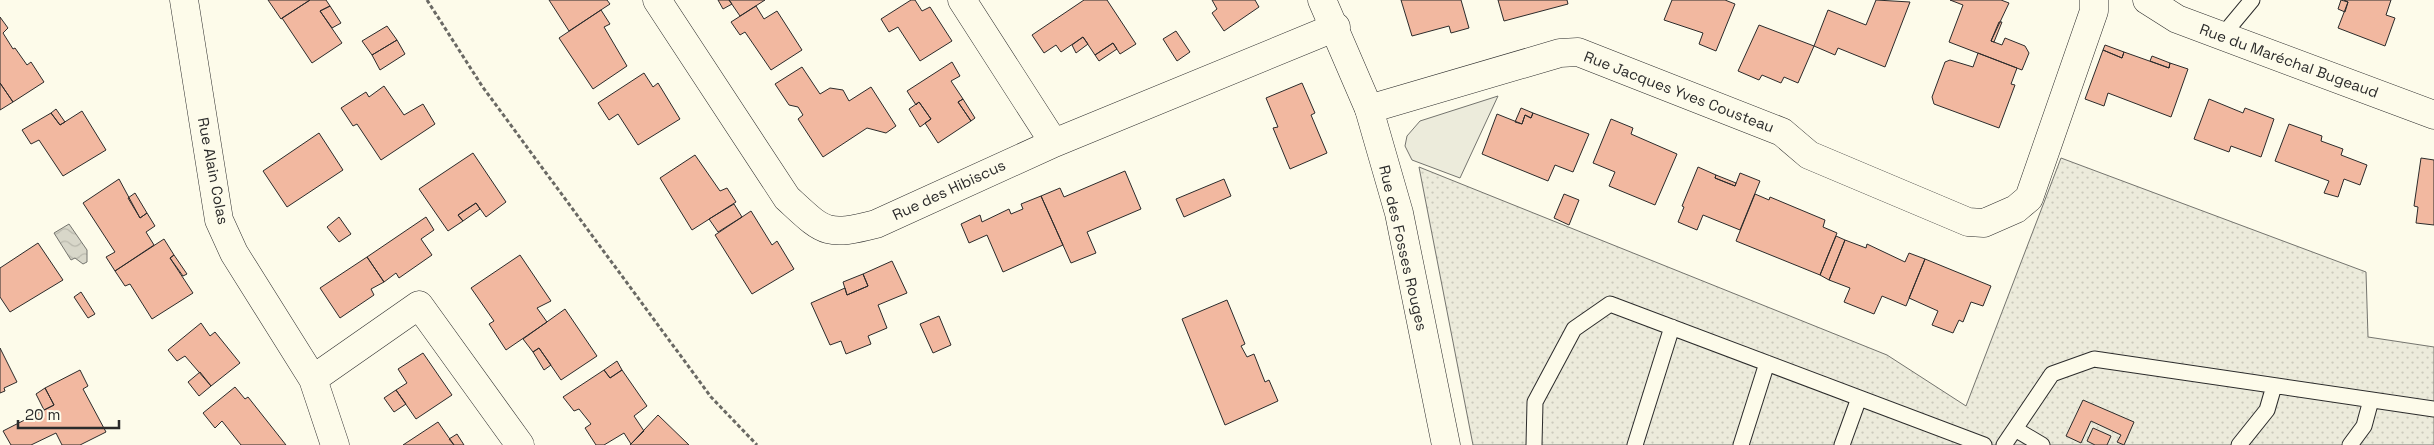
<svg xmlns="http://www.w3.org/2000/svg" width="2434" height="445" font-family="'Space Grotesk',sans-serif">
<defs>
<pattern id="park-dots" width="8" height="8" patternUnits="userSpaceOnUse" patternTransform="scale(1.25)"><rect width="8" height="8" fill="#ecebdb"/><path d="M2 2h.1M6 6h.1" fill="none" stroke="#cbcabc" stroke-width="1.8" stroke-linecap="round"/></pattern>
<pattern id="water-waves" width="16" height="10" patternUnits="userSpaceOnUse" patternTransform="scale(1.25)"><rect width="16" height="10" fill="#d8d7c9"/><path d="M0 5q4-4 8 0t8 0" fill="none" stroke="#bab9ad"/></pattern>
</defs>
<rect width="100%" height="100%" fill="#fdfbea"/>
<path fill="#ecebdb" stroke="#74746e" d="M1498,96L1460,178L1412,160L1405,146L1407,136L1420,121Z"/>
<path fill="url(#park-dots)" stroke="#74746e" d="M2061,158L2366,272L2368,337L2434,347V445H1473L1419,167L1887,355L1966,406Z"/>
<path fill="url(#water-waves)" stroke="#74746e" d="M69,224L87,250V262L83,264L75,258L71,260L54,233Z"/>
<path fill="#f2b8a0" stroke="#2b2b2b" d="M268,0H310L281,19Z
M310,0H326L330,6L320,11L342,43L312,63L282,18Z
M549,0H607L610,4L569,31Z
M718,0H729L732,4L723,9Z
M729,0H765L740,16Z
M911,0H915L922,11L930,7L952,41L920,61L898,27L889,32L881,19Z
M1084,0H1107L1136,44L1120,54L1113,43L1095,55L1083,37L1061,52L1056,45L1044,53L1032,35Z
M1212,0H1255L1259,7L1224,31L1212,13L1217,9Z
M1401,0H1461L1469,28L1451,33L1449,26L1412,36Z
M1498,0H1567L1568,4L1504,21Z
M1672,0H1725L1735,4L1716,51L1699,44L1703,33L1664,20Z
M1876,0L1910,2L1885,67L1838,48L1835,55L1814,46L1828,10L1866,25Z
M1950,0H2001L2009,3L1991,41L2002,45L2005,38L2025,46L2029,53L2022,70L1949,42L1963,5Z
M2341,0L2348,2L2345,12L2338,9Z
M2344,0H2391L2386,15L2395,18L2385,46L2338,28L2348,2Z
M330,6L341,23L332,28L320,11Z
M756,6L764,19L777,11L802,50L771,70L745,32L740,35L731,22Z
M601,10L610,24L604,27L627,66L593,89L559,38Z
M0,17L8,28L3,33L13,49L15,48L27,65L31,62L44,82L13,102L0,83Z
M1999,22H2002L1994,42L1991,41Z
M1759,25L1814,46L1798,83L1784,77L1781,83L1762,75L1759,80L1738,71Z
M387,26L397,40L372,55L362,41Z
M1176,31L1190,52L1177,61L1163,39Z
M1083,37L1088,44L1076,53L1072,45Z
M397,40L405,54L380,70L372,55Z
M1113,43L1117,49L1099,61L1095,55Z
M2105,45L2124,52L2122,58L2103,50Z
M2103,50L2122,58L2124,52L2169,68L2170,63L2188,69L2171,117L2108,93L2104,106L2085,99Z
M1978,53L2017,68L2011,84L2015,85L1999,128L1934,104L1932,97L1945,62L1950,60L1973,67Z
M2152,56L2170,63L2169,68L2150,61Z
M952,62L960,76L951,81L963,99L958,102L971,121L938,143L925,123L931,119L919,102L916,105L907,91Z
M802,67L820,94L830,88L843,90L849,101L871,87L896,126L886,133L867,128L823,157L798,119L803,115L798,107L789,105L775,84Z
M644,73L653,87L658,83L680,119L638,145L618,114L609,120L598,103Z
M0,83L13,102L0,110Z
M1302,83L1315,113L1311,115L1327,153L1290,169L1273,128L1278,127L1266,98Z
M384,86L404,115L423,104L435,124L381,160L357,124L353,126L341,108L366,92L369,97Z
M963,99L975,118L971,121L958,102Z
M2209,99L2243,113L2245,108L2274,119L2261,157L2231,146L2229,152L2194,139Z
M919,102L931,119L920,127L909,109Z
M1521,108L1533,113L1531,118L1525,115L1522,124L1515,122Z
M56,109L65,122L60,125L51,113Z
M82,111L106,150L63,176L39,140L31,144L22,130L51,113L60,125Z
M1533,113L1589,134L1573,172L1555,165L1548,181L1482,154L1497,114L1522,124L1525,115L1531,118Z
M1611,119L1633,128L1631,134L1677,154L1655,205L1609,186L1615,172L1593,163Z
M2289,124L2322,136L2321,141L2343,149L2341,155L2367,165L2360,185L2344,179L2338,197L2324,193L2329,181L2275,161Z
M319,133L343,170L287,207L263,171Z
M473,153L506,202L486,217L476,203L458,215L463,221L448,231L419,189Z
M695,155L720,191L727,188L736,202L692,230L660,178Z
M2421,158L2434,160V225L2416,223L2418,207L2414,206Z
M1698,167L1716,175L1715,178L1735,186L1740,173L1760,181L1740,230L1703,215L1697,230L1678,222L1684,207L1682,206Z
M1125,171L1141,209L1087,232L1096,253L1071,263L1041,196L1060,188L1064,197Z
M1716,175L1736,183L1735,186L1715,178Z
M119,179L140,218L147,213L155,226L146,232L154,245L115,271L106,257L115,252L83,203Z
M1224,179L1231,196L1184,217L1176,199Z
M135,193L147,213L140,218L128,198Z
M1564,194L1579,200L1569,225L1554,218Z
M1755,194L1769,200L1770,197L1825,220L1823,227L1837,233L1820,275L1736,241Z
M1041,196L1063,245L1003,272L987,235L969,243L961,224L980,215L982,222L1009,209L1011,214L1023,209L1021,204Z
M476,203L480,209L463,221L458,215Z
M734,204L742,217L718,232L709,219Z
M751,211L772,245L777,241L794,269L752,294L715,235Z
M339,217L351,234L339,242L327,227Z
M426,217L434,230L421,239L432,255L399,278L396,273L384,282L367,257Z
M1836,236L1845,240L1829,280L1820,275Z
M164,239L174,255L170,258L193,293L152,319L130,284L125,286L115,271Z
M1845,240L1866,248L1867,244L1905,262L1909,253L1925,259L1906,306L1882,296L1874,314L1844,302L1850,288L1829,280Z
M38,243L63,280L10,312L0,297V268Z
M174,255L187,274L183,276L170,258Z
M520,255L551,301L537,308L547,322L506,350L489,324L494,321L471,288Z
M367,257L384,282L371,289L374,295L340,318L320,288Z
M1925,259L1991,286L1983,306L1971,302L1963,322L1959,320L1953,333L1932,325L1938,311L1909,298Z
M892,261L907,293L878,305L887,328L868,336L871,344L846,354L841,341L830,345L811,303L845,288L847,295L868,286L863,274Z
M863,274L868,286L847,295L843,282Z
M81,292L95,314L88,318L74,297Z
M1227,300L1245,344L1241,346L1247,357L1254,354L1265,382L1269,380L1278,401L1225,425L1182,319Z
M565,309L597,356L561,380L539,348L533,352L523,339Z
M939,316L951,345L933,353L920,324Z
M201,323L210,336L215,332L240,363L211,386L185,356L177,361L168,350Z
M0,348L17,382L4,388L5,391L0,393Z
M539,348L551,365L544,370L533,352Z
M423,353L452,395L416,419L396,390L407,383L398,369Z
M617,361L622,370L610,378L604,370Z
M80,370L88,386L83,389L106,432L80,445H62L56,433L31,445H11L3,431L54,405L45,388Z
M604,370L610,378L622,370L647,406L634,416L644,431L631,444L624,433L604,445H596L585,428L591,424L579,409L574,411L563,397Z
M200,372L211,386L199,396L188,382Z
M235,387L245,399L248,397L286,445H241L222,421L215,428L203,413Z
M45,388L54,405L44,410L36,394Z
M396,390L406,404L394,412L384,398Z
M2083,400L2134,422L2124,445L2117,442L2121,435L2091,421L2081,443L2066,436Z
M658,415L689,445H630Z
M438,422L454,445H403Z
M2093,428L2111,436L2107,445H2095L2087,441Z
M457,434L464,445H454L449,439Z"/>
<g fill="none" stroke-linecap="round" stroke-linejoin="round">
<defs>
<path id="service" d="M2222,36L2252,0
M2015,429L2042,445
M1534,445L1535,402L1574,329L1610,304L1984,445
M1635,445L1672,327
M1741,445L1767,363
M1842,445L1859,398
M2004,445L2052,374L2094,359L2434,409
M2239,445L2267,410L2274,386
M2350,445L2364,426L2371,400"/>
<path id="minor" d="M184,0L219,220L234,253L313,379L335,445
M657,0L787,198C824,232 825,237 876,224L1054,143L1336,27
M962,0L1054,143
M2147,0L2177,19L2434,115
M1369,109L1560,53L1578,52L1782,132L1809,155L1968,222L1984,223L2016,209L2029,198L2094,11V0
M313,379L419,305L520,445"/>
<path id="tertiary" d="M1322,0L1369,109L1399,213L1446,445"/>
</defs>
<use href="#service" stroke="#2b2b2b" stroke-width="17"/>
<use href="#minor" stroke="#2b2b2b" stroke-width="29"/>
<use href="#tertiary" stroke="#2b2b2b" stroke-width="29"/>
<path stroke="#6a6964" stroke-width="3" stroke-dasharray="4 2.5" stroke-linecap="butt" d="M427,0L482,86L711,397L757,445"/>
<use href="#service" stroke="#fdfbea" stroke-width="15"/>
<use href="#minor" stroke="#fdfbea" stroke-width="28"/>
<use href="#tertiary" stroke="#fdfbea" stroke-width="28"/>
</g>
<g text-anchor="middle" stroke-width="4" stroke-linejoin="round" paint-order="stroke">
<g font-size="15" fill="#2b2b2b" stroke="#fdfbea">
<text transform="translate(2289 61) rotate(20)" y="5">Rue du Maréchal Bugeaud</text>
<text transform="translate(1679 92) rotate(21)" y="5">Rue Jacques Yves Cousteau</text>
<text transform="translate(213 171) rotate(79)" y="5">Rue Alain Colas</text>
<text transform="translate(949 190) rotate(-25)" y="5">Rue des Hibiscus</text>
<text transform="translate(1403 248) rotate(77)" y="5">Rue des Fosses Rouges</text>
</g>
</g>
<path d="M18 420v8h101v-8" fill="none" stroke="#2b2b2b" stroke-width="2.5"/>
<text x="25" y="420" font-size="15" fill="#2b2b2b" stroke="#fdfbea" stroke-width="4" paint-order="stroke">20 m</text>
</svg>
